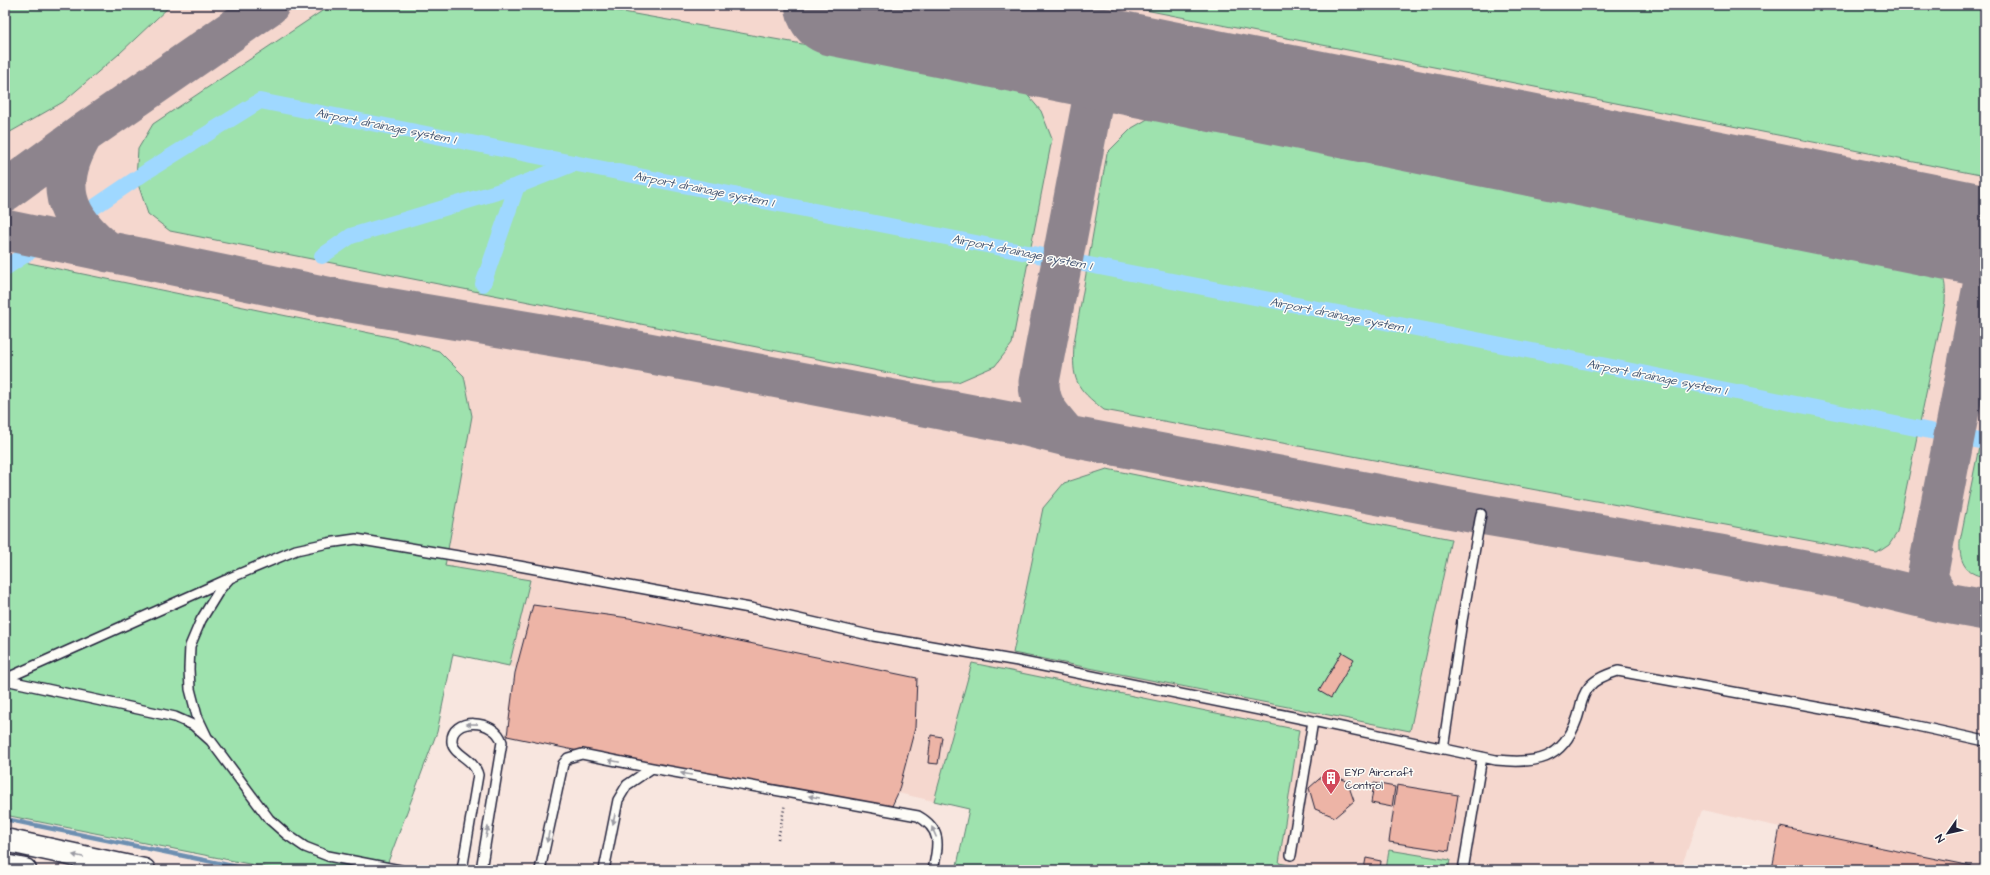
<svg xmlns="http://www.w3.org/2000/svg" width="1990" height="875" font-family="'Architects Daughter',sans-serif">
<rect width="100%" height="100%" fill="#f8e6df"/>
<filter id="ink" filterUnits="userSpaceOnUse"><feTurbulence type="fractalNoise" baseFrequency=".025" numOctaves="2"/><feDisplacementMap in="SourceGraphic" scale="8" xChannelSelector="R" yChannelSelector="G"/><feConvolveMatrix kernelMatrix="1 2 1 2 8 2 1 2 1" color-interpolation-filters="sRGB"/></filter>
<g filter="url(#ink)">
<path fill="#f5d7ce" d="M5,5H1985V870L1772,869L1780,827L1702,810L1680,870H956L969,809L898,793L891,808L664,769L507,736L509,710L516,668L453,654L437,732L388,858L385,870H279L5,815Z"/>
<path fill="#9ee2ae" stroke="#608274" d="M5,5H171L119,54L63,102L5,135Z
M331,5H584L987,77L1019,85L1041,111L1052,139L1012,344L995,366L958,382H934L170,231L148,214L136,178L138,149L153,124Z
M1120,5H1985V176Z
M1179,111L1663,211L1928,259C1945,274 1946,280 1945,302L1897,533L1889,545L1877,553L1104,410C1075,387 1072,381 1074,343L1107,153L1132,128L1151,117Z
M5,258L394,338L439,351L464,376L472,416L445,566L530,580L509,666L453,654L437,732L385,870H279L5,815Z
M1985,417V577C1964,574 1959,560 1960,541Z
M1107,469L1451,539L1410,731L1013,653L1043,508L1064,483Z
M972,663L1299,730L1279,863L1294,866L1293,870H956L969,809L934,801Z
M1389,850L1450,860L1448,870H1386Z"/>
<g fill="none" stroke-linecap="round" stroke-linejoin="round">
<path stroke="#6d8fb1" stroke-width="4.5" d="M5,819L252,870"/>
<path stroke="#9fd8ff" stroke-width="16" d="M87,212L149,170L260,101L996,247L1467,338L1985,442
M53,235L64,227
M322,256L351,236L517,186
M5,268L38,246
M483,284L517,186L575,163"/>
<path stroke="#8d848d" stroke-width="41" d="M1061,49C1083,65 1088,74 1093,99
M83,134C53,184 63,217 108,252
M5,191L83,134L269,5
M1948,228C1969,237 1980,250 1985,273
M5,230L351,302L595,343L1019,424L1067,436L1481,514L1720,555L1847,579L1941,602L1985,610
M1067,436C1052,417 1039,408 1039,382L1093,99C1104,79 1120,72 1141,65
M1941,602L1927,577L1985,276"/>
<path stroke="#8d848d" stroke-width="102" d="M836,5L1985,236"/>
</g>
<path fill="#edb4a6" stroke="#22223b" d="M533,605L629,618L917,678L915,728L898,793L891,808L664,769L507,736L515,673Z
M1342,652L1354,659L1331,698L1319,691Z
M931,735L942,737L938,764L928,763Z
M1326,773L1347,781L1354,801L1335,817L1315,809L1309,788Z
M1374,783L1395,787L1392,807L1371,803Z
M1397,785L1458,795L1449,851L1389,842Z
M1780,827L1961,864L1972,866V870L1772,869Z
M1366,858L1381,861L1380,870L1364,869Z"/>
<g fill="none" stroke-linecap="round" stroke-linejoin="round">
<defs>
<path id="service" d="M5,679L226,580
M5,680L175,717L193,725L211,741L269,819L286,834L305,847L328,856L400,870
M207,737L197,716L190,689L189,669L190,646L201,620L220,589L230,578L296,550L328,543L356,539L519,566L755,609L873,636L1018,661L1313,721L1496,760C1536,764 1562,761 1577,719C1581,708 1581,696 1589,687C1595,679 1608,674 1618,671L1899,722L1985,741
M1443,749L1462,621L1481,514
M1291,855L1313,721
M462,870L478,775C474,758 453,755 452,742C450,717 495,718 502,742L481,870
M540,870L563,764L568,758L582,754L652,768L918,816C943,830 938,846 933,870
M604,870L618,800L627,785L652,768
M1463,870L1482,757"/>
<path id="secondary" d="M5,840L144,870
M5,866L25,870"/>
</defs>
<use href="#service" stroke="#22223b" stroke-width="12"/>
<use href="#secondary" stroke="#22223b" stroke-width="25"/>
<path stroke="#22223b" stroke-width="2.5" stroke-dasharray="1 3" stroke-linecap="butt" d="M778,839L785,804"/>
<use href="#service" stroke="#fdfcf7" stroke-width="9"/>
<use href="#secondary" stroke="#fdfcf7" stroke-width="22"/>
</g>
<defs><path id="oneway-solid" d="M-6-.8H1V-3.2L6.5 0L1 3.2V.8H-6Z"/></defs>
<g fill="#9a9aa2">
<use href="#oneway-solid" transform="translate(472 724) rotate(-179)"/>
<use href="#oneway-solid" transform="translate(614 761) rotate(-168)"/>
<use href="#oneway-solid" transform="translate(686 774) rotate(-170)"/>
<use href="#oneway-solid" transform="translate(814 797) rotate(-170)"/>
<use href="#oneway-solid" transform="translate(614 819) rotate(102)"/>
<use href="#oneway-solid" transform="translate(487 832) rotate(-80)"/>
<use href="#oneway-solid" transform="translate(934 832) rotate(-114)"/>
<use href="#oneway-solid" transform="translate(548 837) rotate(102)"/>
<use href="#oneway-solid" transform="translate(78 856) rotate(-168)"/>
</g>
</g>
<defs>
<symbol id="building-pin" viewBox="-11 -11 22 30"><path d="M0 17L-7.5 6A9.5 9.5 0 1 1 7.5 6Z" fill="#d1495b" stroke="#fdfcf7"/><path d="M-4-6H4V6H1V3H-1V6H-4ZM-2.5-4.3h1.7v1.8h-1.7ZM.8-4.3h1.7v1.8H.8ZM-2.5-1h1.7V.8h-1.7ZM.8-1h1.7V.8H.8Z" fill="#fff"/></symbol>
</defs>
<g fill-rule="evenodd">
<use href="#building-pin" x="1320" y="767" width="22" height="30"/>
</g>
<g text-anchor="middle" stroke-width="3" stroke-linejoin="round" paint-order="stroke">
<g font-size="11" fill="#22223b" stroke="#fdfcf7" text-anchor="start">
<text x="1345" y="776">EYP Aircraft<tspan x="1345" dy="13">Control</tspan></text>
</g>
<g font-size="12" font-style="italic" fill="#485976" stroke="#fdfcf7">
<text transform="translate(386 126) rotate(11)" y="4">Airport drainage system I</text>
<text transform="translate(704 189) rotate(11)" y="4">Airport drainage system I</text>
<text transform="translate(1022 252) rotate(11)" y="4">Airport drainage system I</text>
<text transform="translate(1340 315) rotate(11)" y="4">Airport drainage system I</text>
<text transform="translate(1657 377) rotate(11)" y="4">Airport drainage system I</text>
</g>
</g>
<rect width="1990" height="875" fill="none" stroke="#fdfcf7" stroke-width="20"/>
<rect x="10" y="10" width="1970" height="855" fill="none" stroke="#22223b" stroke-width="1.5" filter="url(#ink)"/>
<g transform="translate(1948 833) rotate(236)" stroke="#fdfcf7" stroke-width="3" paint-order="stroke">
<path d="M0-3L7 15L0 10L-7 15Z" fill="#22223b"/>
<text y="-6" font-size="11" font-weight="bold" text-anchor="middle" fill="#22223b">N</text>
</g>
</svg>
